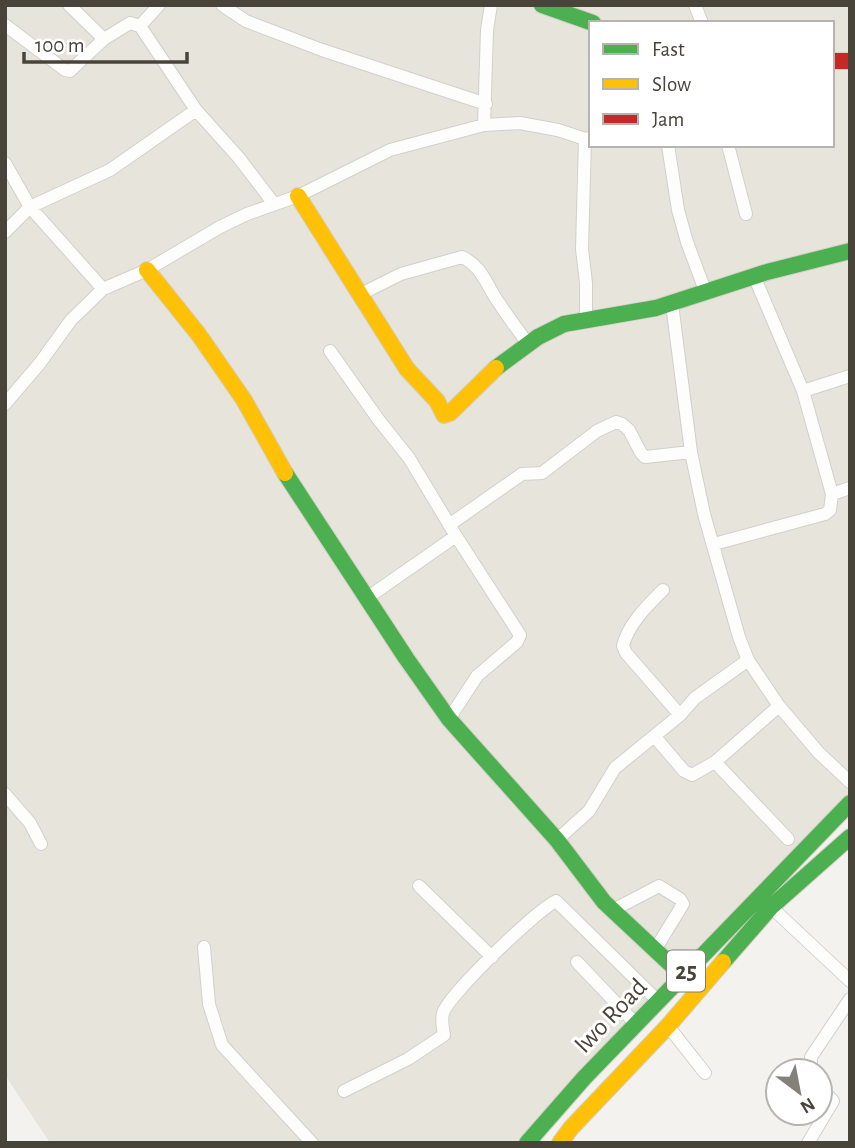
<svg xmlns="http://www.w3.org/2000/svg" width="855" height="1148" font-family="'Alegreya Sans',sans-serif">
<rect width="100%" height="100%" fill="#f3f2ee"/>
<path fill="#e7e4dc" fill-rule="evenodd" d="M5,5H850V798L521,1143H50L5,1075ZM591,23H832V145H591Z"/>
<g fill="none" stroke-linecap="round" stroke-linejoin="round">
<defs>
<path id="street" d="M69,5L104,39
M222,5L246,21L322,50L486,104
M695,5L702,23
M5,25L65,70L70,71L104,39L130,23L140,26L196,110L239,158L274,204
M140,26L159,5
M484,125L487,30L491,5
M585,139L582,249L586,283V319
M668,145L678,210L687,242L706,293
M728,145L746,214
M5,163L30,207L103,289
M5,232L30,207L110,170L196,110
M754,276L803,391L832,494
M359,295L401,274L462,257C483,267 486,285 499,303C508,317 518,330 528,344
M672,304L691,452L704,514L739,637L748,660L779,706L819,753L850,782
M330,351L378,419L409,458L456,536L520,635L517,642L477,676L449,719
M803,391L850,376
M5,404L40,363L71,320L103,289L147,270L220,227L247,214L298,196L390,150L484,125L520,123L558,130L585,139L591,138
M449,525L522,474L542,473L597,431L616,422L622,424L629,430L641,453L645,457L691,452
M714,544L825,514L830,510L832,494L850,488
M663,590C648,605 628,624 623,646L626,653L680,715
M367,598L456,536
M654,736L684,771L692,775L715,762L779,706
M715,762L788,839
M5,794L30,823L41,844
M557,840L589,811L615,768L680,715L695,698L748,660
M419,886L492,957
M771,907L850,981
M613,910L659,886L680,899L683,904L655,950
M204,947L209,1004L222,1045L312,1143
M577,962L636,1024
M668,1026L705,1073
M811,1071V1057L850,999
M344,1091L408,1059L444,1035C443,1028 441,1020 443,1013C450,993 536,911 556,901L658,1001
M808,1143L833,1101L820,1087"/>
<path id="fast" d="M542,5L593,23
M496,368L538,337L564,324L656,308L767,272L850,251
M285,473L406,658L449,719L557,840L604,902L682,975
M723,962L771,907L850,837
M527,1143L584,1078L850,803"/>
<path id="slow" d="M298,196L407,369L437,401L444,415L450,413L496,368
M147,270L199,335L244,400L285,473
M560,1143L571,1128L668,1026L723,962"/>
<path id="jam" d="M832,61H850"/>
</defs>
<use href="#street" stroke="#d1d0cc" stroke-width="14"/>
<use href="#fast" stroke="#d2cfc5" stroke-width="18"/>
<use href="#slow" stroke="#d2cfc5" stroke-width="18"/>
<use href="#jam" stroke="#d2cfc5" stroke-width="18"/>
<use href="#street" stroke="#fdfdfc" stroke-width="12"/>
<use href="#fast" stroke="#4caf50" stroke-width="16"/>
<use href="#slow" stroke="#ffc107" stroke-width="16"/>
<use href="#jam" stroke="#c62828" stroke-width="16"/>
</g>
<g text-anchor="middle" stroke-width="6" stroke-linejoin="round" paint-order="stroke">
<rect fill="#fff" stroke="#807c75" stroke-width="2" x="667" y="950.5" width="38" height="41" rx="5"/>
<g font-size="24" font-weight="bold" fill="#49443a">
<text x="686" y="979">25</text>
</g>
<g font-size="26" fill="#49443a" stroke="#fff">
<text transform="translate(610 1015) rotate(-46)" y="9">Iwo Road</text>
</g>
</g>
<rect width="855" height="1148" fill="none" stroke="#49443a" stroke-width="14"/>
<rect x="589" y="21" width="245" height="126" fill="#ffffff" stroke="#b6b4b0" stroke-width="2"/>
<rect x="603" y="44" width="35" height="10" fill="#4caf50" stroke="#b6b4b0" stroke-width="2"/>
<text x="652" y="56" font-size="21" fill="#49443a">Fast</text>
<rect x="603" y="79" width="35" height="10" fill="#ffc107" stroke="#b6b4b0" stroke-width="2"/>
<text x="652" y="91" font-size="21" fill="#49443a">Slow</text>
<rect x="603" y="114" width="35" height="10" fill="#c62828" stroke="#b6b4b0" stroke-width="2"/>
<text x="652" y="126" font-size="21" fill="#49443a">Jam</text>
<g transform="translate(799 1092) rotate(148)"><circle r="33" fill="#ffffff" stroke="#b6b4b0" stroke-width="2"/>
<path d="M0-5L12 26L0 18L-12 26Z" fill="#848179"/>
<text y="-10" font-size="19" font-weight="bold" text-anchor="middle" fill="#49443a">N</text>
</g>
<path d="M24 52v10h163v-10" fill="none" stroke="#49443a" stroke-width="3.5"/>
<text x="35" y="52" font-size="21" fill="#49443a" stroke="#ffffff" stroke-width="5" paint-order="stroke">100 m</text>
</svg>
